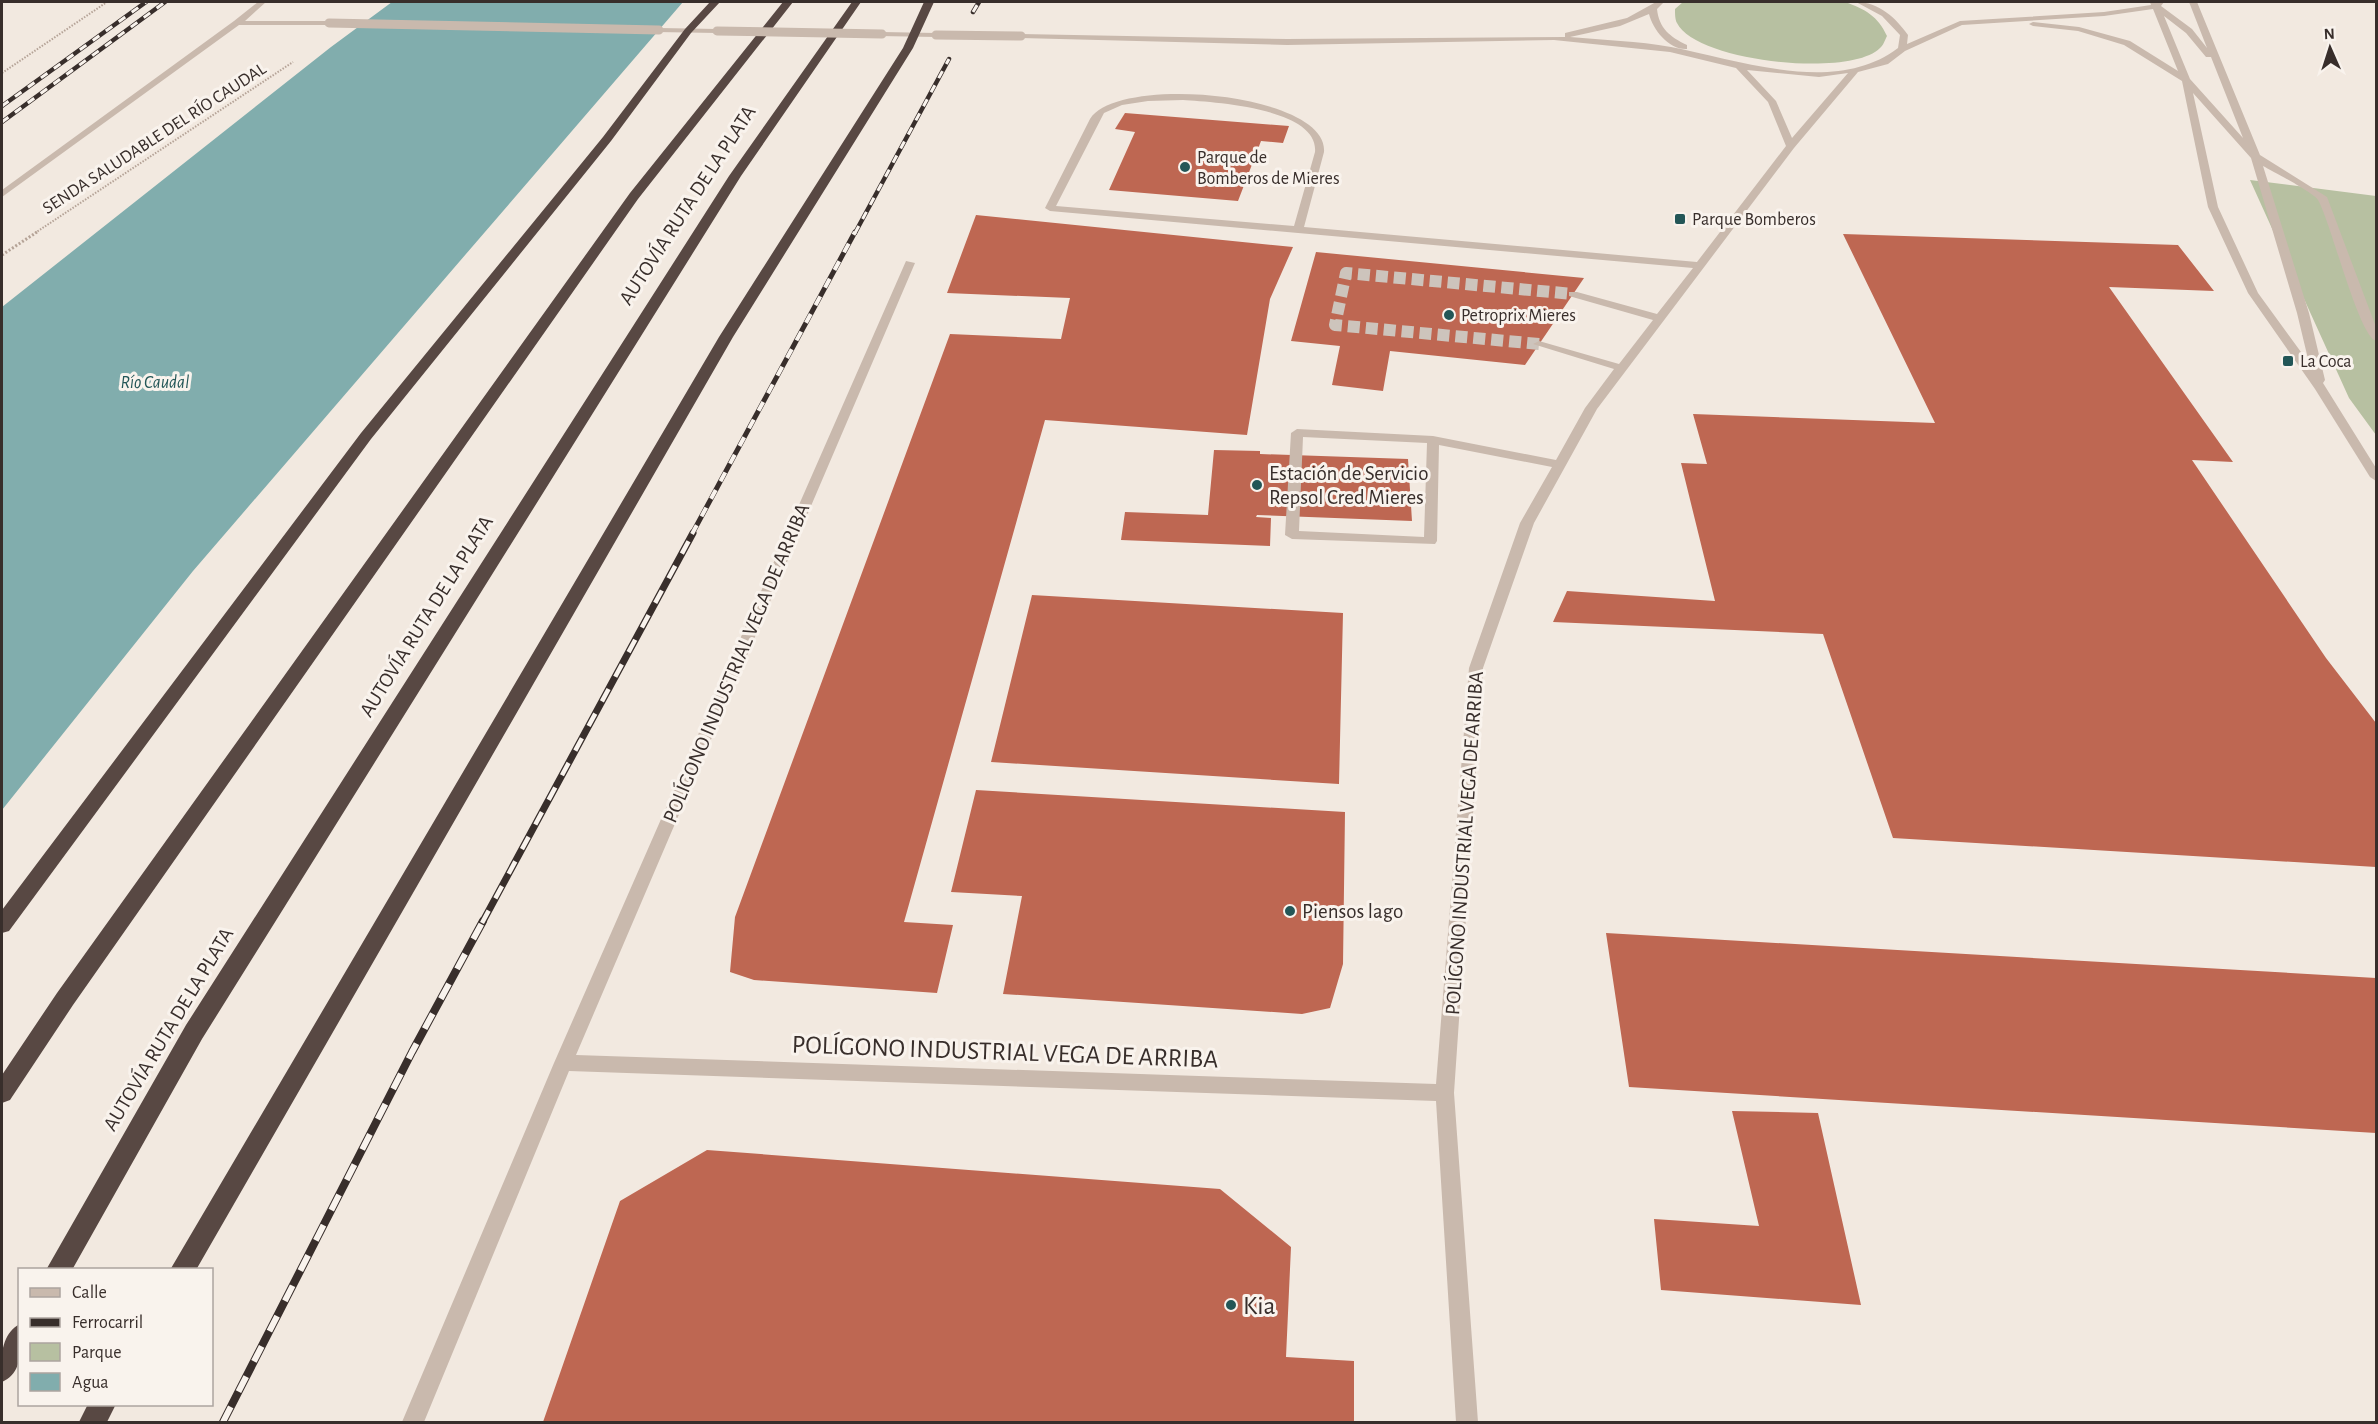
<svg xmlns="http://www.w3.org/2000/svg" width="2378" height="1424" font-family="'Alegreya Sans',sans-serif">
<rect width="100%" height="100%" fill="#f2e9e0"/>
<path fill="#b7c0a1" d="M1683,2H1845C1865,9 1878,16 1887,36C1885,40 1883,46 1880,48C1851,78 1696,62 1677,23C1675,20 1675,13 1675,9Z
M2250,180L2376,196V435L2349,398Z"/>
<path fill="#81adad" d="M392,2H683L193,571L2,810V307L331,47Z"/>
<path fill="#be6752" d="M1125,113L1289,126L1283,143L1261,141L1238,201L1109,190L1135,132L1115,129Z
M976,215L1293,247L1270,299L1247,435L1045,420L904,922L953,925L937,993L754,980L730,972L735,917L950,334L1061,339L1070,298L947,293Z
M1843,234L2178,245L2214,291L2109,287L2233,462L2192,460L2326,658L2376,723V867L1893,838L1823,634L1553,622L1567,591L1715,601L1681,463L1707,464L1693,414L1935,423Z
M1316,252L1584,278L1525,365L1390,351L1383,391L1332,385L1340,346L1291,341Z
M1214,450L1260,451V454L1408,459L1412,521L1257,515L1256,517L1271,518L1270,546L1121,540L1125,512L1208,515Z
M1032,595L1343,613L1339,784L991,762Z
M976,790L1345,812L1343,964L1330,1008L1302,1014L1003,994L1022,896L951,892Z
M1606,933L2376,978V1133L1629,1087Z
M1732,1111L1818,1113L1861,1305L1661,1290L1654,1219L1759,1226Z
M707,1150L1220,1189L1291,1247L1286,1357L1354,1361V1422H543L620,1201Z"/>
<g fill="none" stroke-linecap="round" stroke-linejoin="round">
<path stroke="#cdc4bc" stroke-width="12" stroke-dasharray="12 6" stroke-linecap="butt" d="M1539,344L1335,325L1346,273L1573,294"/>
<path stroke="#b5a397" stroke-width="2" stroke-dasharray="1.5 1.5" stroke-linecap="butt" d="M2,73L107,2
M35,233L293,62"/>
<path stroke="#b5a397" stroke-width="3" stroke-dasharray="2 2" stroke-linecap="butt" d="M2,255L37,232"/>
<path fill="#c9b9ad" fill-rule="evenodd" d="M258,2H266L245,21H329L333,23L329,25H239L2,197V190L234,21Z
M1656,2H1664L1657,9C1659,28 1670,37 1687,45V49C1669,50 1653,30 1649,14L1620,26L1570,37C1603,40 1638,41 1671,47C1740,60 1835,96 1898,48L1900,35L1882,16L1856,2C1879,2 1896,18 1908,35L1907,44L1960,21L2104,12L2151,5L2150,2H2164L2161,6L2192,29L2207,48L2189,2H2197L2260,155L2327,197L2376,327V341C2358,335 2331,222 2318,200C2314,193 2274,172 2263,166L2309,313L2325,380L2323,383L2376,468V481L2370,477L2315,389L2248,293L2208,207L2182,81L2124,45L2078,31L2033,26L2029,24L2033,22L2079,27L2130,41L2178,71L2153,9L2104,16L1962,25L1905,51L1888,64L1858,72L1794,148L1597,409L1534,523L1483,668L1454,1093L1478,1422H1456L1436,1101L569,1071L424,1422H402L554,1063L906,261L915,263L576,1055L1436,1084L1469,668L1520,523L1552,467L1439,445L1437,541L1435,544L1292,539L1285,535L1291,433L1297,429L1433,436L1556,460L1585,408L1614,369L1533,344L1539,341L1619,364L1653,320L1569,296V292H1577L1657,314L1693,268L1050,211L1045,208L1090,119C1118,74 1329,93 1324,152L1304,227L1697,262L1786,146L1768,102L1736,68L1670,52L1554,40L1287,45L1021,38L1017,36L1021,34L1287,39L1565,37V33L1627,18ZM2164,16L2186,33L2206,57H2211L2243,138L2190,79ZM1747,70L1819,77L1848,73L1792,138L1776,101ZM2193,93L2251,158L2297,313L2309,363L2258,293L2218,207ZM1183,100C1213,102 1319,108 1315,152L1294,226L1056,206L1104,113L1122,105L1148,101ZM1303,437L1427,443L1424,537L1299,531Z
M659,28L717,29L721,31L717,33L656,32V28Z
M882,32L936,33L940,35L936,37L879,36L878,34Z"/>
<path fill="#584843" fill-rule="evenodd" d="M710,2H720L691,33L611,141L371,439L9,931L2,933V910L361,433L603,137L685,29Z
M783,2H793L638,199L73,1005L10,1100L2,1103V1075L57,993L630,193Z
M852,2H861L741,176L202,1039L72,1270H46L186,1025L729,176Z
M924,2H934L913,48L733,337L196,1270H170L719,337L903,48Z
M20,1324C20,1345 25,1372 2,1382C0,1362 0,1334 20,1324Z
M88,1404H116L107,1422H79Z"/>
<defs>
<path id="rail-far3" d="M973,12L979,2
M2,106L146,2
M2,122L165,2
M855,233L949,59"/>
<path id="rail-far2" d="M692,534L855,232"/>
<path id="rail-far1" d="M482,923L693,533"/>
<path id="rail" d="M223,1422L412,1052L483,921"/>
</defs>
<use href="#rail-far3" stroke="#382e2b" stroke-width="4.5"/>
<use href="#rail-far2" stroke="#382e2b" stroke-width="5"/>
<use href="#rail-far1" stroke="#382e2b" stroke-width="7"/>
<use href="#rail" stroke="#382e2b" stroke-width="8"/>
<use href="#rail-far3" stroke="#f9f3ed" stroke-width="3" stroke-dasharray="8" stroke-linecap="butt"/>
<use href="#rail-far2" stroke="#f9f3ed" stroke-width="4" stroke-dasharray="10" stroke-linecap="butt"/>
<use href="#rail-far1" stroke="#f9f3ed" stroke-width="4.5" stroke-dasharray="14" stroke-linecap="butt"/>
<use href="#rail" stroke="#f9f3ed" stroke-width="6" stroke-dasharray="17" stroke-linecap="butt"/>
<path stroke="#c9b9ad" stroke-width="9" d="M329,23L659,30
M717,31L882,34
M936,35L1021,36"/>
</g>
<g fill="#235657" stroke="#f9f3ed" stroke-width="2">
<circle cx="1185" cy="167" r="6"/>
<rect x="1674" y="213" width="12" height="12" rx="3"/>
<circle cx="1449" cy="315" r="6"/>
<rect x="2282" y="355" width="12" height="12" rx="3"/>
<circle cx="1257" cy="485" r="6"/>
<circle cx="1290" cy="911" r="6"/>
<circle cx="1231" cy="1305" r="6"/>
</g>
<g text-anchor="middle" stroke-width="6" stroke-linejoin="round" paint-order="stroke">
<g font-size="18" fill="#382e2b" stroke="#f9f3ed">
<text transform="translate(154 138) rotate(-33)" y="6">SENDA SALUDABLE DEL RÍO CAUDAL</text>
</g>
<g font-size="18" fill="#382e2b" stroke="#f9f3ed" text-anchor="start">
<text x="1197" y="163">Parque de<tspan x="1197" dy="21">Bomberos de Mieres</tspan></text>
<text x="1692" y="225">Parque Bomberos</text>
<text x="1461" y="321">Petroprix Mieres</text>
<text x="2300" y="367">La Coca</text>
</g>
<g font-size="18" font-style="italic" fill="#235657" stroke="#f9f3ed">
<text x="155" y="388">Río Caudal</text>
</g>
<g font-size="21" fill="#382e2b" stroke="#f9f3ed">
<text transform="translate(687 205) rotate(-57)" y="7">AUTOVÍA RUTA DE LA PLATA</text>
<text transform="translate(426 616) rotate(-58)" y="7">AUTOVÍA RUTA DE LA PLATA</text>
<text transform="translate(736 663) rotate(-67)" y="7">POLÍGONO INDUSTRIAL VEGA DE ARRIBA</text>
<text transform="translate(1464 843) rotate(-86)" y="7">POLÍGONO INDUSTRIAL VEGA DE ARRIBA</text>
<text transform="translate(168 1029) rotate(-59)" y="7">AUTOVÍA RUTA DE LA PLATA</text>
</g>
<g font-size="21" fill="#382e2b" stroke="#f9f3ed" text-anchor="start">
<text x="1269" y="480">Estación de Servicio<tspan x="1269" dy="24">Repsol Cred Mieres</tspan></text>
<text x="1302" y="918">Piensos lago</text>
</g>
<g font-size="26" fill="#382e2b" stroke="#f9f3ed">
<text transform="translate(1005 1051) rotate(2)" y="9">POLÍGONO INDUSTRIAL VEGA DE ARRIBA</text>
</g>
<g font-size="26" fill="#382e2b" stroke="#f9f3ed" text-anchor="start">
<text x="1243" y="1314">Kia</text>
</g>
</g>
<rect width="2378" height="1424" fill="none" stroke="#382e2b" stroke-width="6"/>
<rect x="18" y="1268" width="195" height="138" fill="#f9f3ed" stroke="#aca49f" stroke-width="1.5"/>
<rect x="30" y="1288" width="30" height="9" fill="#c9b9ad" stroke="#aca49f" stroke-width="1.5"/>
<text x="72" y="1298" font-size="18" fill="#382e2b">Calle</text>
<rect x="30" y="1318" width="30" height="9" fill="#382e2b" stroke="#aca49f" stroke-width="1.5"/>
<text x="72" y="1328" font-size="18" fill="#382e2b">Ferrocarril</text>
<rect x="30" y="1343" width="30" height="18" fill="#b7c0a1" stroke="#aca49f" stroke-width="1.5"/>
<text x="72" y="1358" font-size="18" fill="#382e2b">Parque</text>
<rect x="30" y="1373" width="30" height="18" fill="#81adad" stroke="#aca49f" stroke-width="1.5"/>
<text x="72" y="1388" font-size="18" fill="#382e2b">Agua</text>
<g transform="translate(2330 48) rotate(357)" stroke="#f9f3ed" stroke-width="4.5" paint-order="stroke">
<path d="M0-4.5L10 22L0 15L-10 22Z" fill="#382e2b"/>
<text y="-9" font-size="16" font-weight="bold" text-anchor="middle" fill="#382e2b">N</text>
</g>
</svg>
